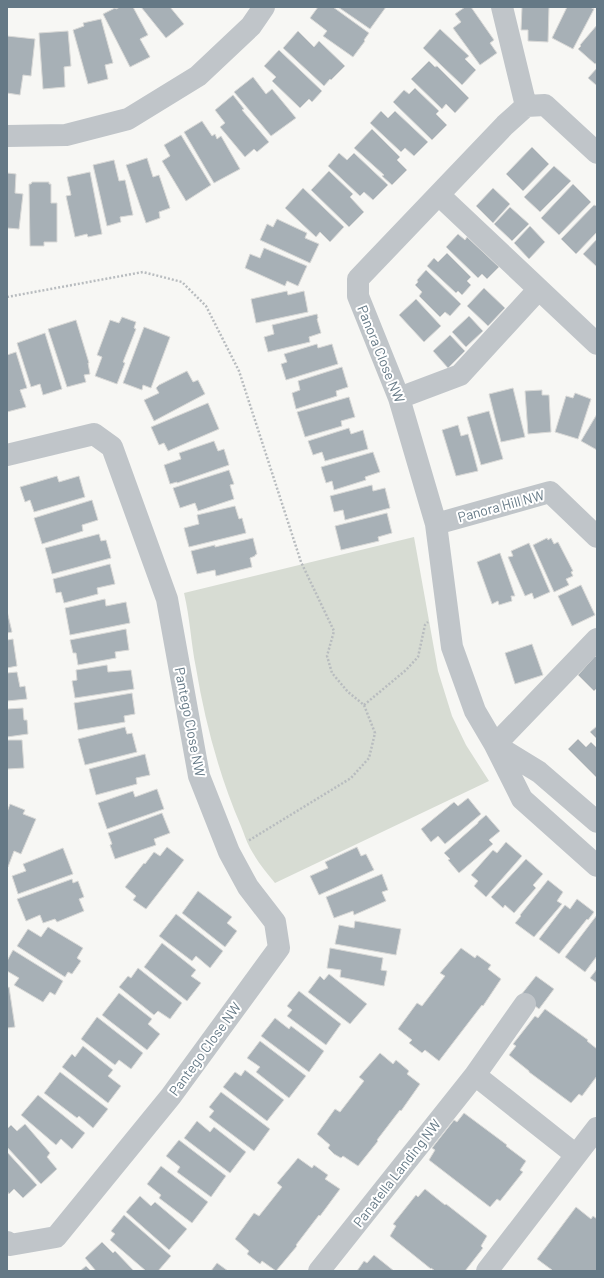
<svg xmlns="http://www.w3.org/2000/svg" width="604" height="1278" font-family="Barlow,sans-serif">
<rect width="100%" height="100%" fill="#f7f7f4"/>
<path fill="#d7dcd3" d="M414,537L438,671L452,716L466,745L489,781L275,883C266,872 257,861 250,848C246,841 244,833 241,826C219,775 205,722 196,668C191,643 190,618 184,593Z"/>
<path fill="#a7b0b6" stroke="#d9d9d7" d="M120,7H133L148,35L140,39L150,57L130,67L103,14L115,8L116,9Z
M141,7H170L184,24L166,38Z
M318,7H333L369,33L364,40L365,41L353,57L323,36L327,31L310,18Z
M338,7H386L370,29Z
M465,7H471L494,40L490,43L497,53L480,65L453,28L461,22L455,14Z
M522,7H549L548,42L528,41V30H521Z
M567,7H590L594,9L573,49L552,38Z
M101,19L113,63L105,65L108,79L88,84L73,30L84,26L83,23Z
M597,25V63L595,64L578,49L581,46L580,45Z
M440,29L469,56L465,59L476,70L462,85L423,48Z
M68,31L71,66L64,67L65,87L43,89L39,33Z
M298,31L314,47L319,41L345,66L331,80L330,79L324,86L283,48Z
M7,36L35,39L31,76L23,75L20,95L7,93Z
M279,50L322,91L312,102L309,99L300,108L272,81L276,77L264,66Z
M429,61L435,67L437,66L469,98L455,113L446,104L442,109L411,79Z
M597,68V83L596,85L588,78Z
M253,77L266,94L272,89L296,118L271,136L234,92Z
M415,88L439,111L436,114L447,125L432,140L393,102L404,90L409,94Z
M233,95L244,109L242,110L269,142L257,152L254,149L245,157L220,127L225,123L215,110Z
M381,111L388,118L395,111L428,142L414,156L405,148L401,152L370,123Z
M202,121L212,136L215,134L217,139L221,136L240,169L214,183L184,132Z
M372,129L400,157L397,160L407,170L392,185L382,176L384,175L354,148Z
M181,135L211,185L186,201L162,161L170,156L164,145Z
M532,147L549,164L523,191L506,174Z
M339,153L347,160L354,153L388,185L373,200L364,192L360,196L328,166Z
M147,158L153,177L159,175L170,208L159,212L160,218L146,223L126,165Z
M114,160L119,181L125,180L133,215L120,217L121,222L107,226L93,165Z
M554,166L571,181L540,212L524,197Z
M329,171L353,194L350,197L364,212L349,227L311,190Z
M90,172L102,234L88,237L87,234L75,237L66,196L71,195L67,177Z
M7,173L16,174L15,193L23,194L19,229L7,228Z
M32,182H49V184H51V203H57V242H44V246H30L29,184H31Z
M573,184L591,202L559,235L541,218Z
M303,188L344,227L330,242L320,232L316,237L285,208Z
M493,188L510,204L493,223L476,206Z
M594,205L597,206V232L576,254L561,239Z
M510,207L529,224L512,241L494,224Z
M277,219L307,233L305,238L319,244L310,263L260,240L267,224L273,227Z
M530,226L545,242L529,259L514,243Z
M458,234L465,240L467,237L499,267L487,279L482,274L478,278L446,247Z
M597,239V267L583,254Z
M264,248L307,266L298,286L287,281L285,286L245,268L250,254L260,258Z
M447,253L471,277L467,281L471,285L462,295L458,291L456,293L427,266L434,258L438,262Z
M426,270L461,304L450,316L445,312L440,317L419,296L422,292L415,285L418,282L417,280Z
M484,288L505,308L488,326L467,306Z
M287,291L288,295L304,291L308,312L256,323L251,299Z
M416,299L441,326L424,342L399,315Z
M317,314L318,318L317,319L321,333L309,337L310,342L268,352L264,337L274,334L272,325Z
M469,316L483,331L466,347L452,332Z
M122,317L136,322L134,328L136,329L123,362L125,363L117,384L95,376L102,357L97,355L110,320L119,323Z
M76,320L89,363H88L90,374L84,375L86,382L67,387L48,329Z
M144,327L170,337L151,388L143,385L142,390L123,383Z
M45,333L62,389L43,395L40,384L31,387L17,343Z
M450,335L465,351L448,368L433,351Z
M317,344L318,348L332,344L338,364L286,380L281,364L287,362L284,354Z
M16,352L27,388L20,390L26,407L7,412V355Z
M342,367L348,387L336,391L337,396L296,409L292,393L300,390L298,381Z
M187,371L193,382L198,380L205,394L154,421L144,400L159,393L156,388L159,385Z
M513,388L525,437L501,442L489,394Z
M542,390V395H549L551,432L528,434L525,391Z
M575,393L591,399L578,439L555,432L566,396L573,398Z
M349,397L355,417L341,421L342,426L305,437L297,412Z
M208,403L219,429L168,451L164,443L159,445L151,427Z
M489,411L503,459L481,465L467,417Z
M597,414V450L581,441Z
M458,425L461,436L468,434L478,471L456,476L442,430Z
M349,428L351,434L363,430L368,449L325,461L322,452L313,455L308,441Z
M214,441L218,451L224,449L229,465L177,483V482L170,484L164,465L181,459L179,453Z
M373,452L380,472L365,477L366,480L334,490L332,481L326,483L321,467Z
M229,470L234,484L230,485L234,499L198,511L195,503L180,508L173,488Z
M57,476L59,482L79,476L85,497L34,512L30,500L25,502L20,487Z
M372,485L373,491L385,488L390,508L345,520L343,510L334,512L330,496Z
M92,500L98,520L82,525L83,531L42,544L34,518Z
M235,506L239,519L242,518L246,533L189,547L184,528L199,524L197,515Z
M387,513L392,533L378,537L379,541L341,550L335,526Z
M99,534L101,541L106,540L111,558L52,574L45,548Z
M253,538L257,554L255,555V556L250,558L252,567L216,576L215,570L197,574L191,551L215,545V547Z
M547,538L548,540L551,538L554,544L558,542L573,571L571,572L573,576L566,579L569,585L554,592L533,545Z
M529,543L550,592L534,599L532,593L525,596L508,557L513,556L511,551Z
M500,553L515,596H511L512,601L499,605L498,601L492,604L477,562Z
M110,564L115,584L97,588L98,594L64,603L61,592L56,593L53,579Z
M581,585L595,615L572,626L558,596Z
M105,599L106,606L126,602L130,623L70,635L65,608Z
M7,611L12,632L7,633Z
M126,629L129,650L115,652L116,658L78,665L76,653H73L70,640Z
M13,639L17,666L7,668V640Z
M532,644L543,675L515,684L505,653Z
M595,656L597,658V688L594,691L578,675Z
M107,665L108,672L131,670L134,689L75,698L72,681L77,680L76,670Z
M17,672L20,687L25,686L27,699L7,701V673Z
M132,693L135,714L124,716L125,722L78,730L74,703Z
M23,708L24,720H27L28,734L7,737V709Z
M597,726V739L590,732Z
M125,727L127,734L132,733L137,752L85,765L78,739Z
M578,739L586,747L591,742L597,748V778L568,749Z
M7,740H22L24,768L7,769Z
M145,754L150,775L136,778L137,784L96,795L89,769Z
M157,789L164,809L107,829L98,803L133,791L135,797Z
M468,798L481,814L445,844L438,836L431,842L421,829L454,802L458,806Z
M10,804L25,810L23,814L36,819L21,854L14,851L8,867L7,866V812Z
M162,813L170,833L154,839L156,845L115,859L110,845L112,844L108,833Z
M486,815L500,831L489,840L493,844L459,873L448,860L450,859L444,853L478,823V822Z
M506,842L522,856L486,897L474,886L478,881L471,875L493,850L497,853Z
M167,847L184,860L146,909L133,900L136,896L125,887L144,863L145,864L154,852L160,856Z
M357,847L361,856L366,854L374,870L319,895L310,876L328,868L325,862Z
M63,848L73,874L18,894L12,876L26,871L23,864Z
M526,859L543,874L533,885L536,888L514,913L505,905L503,908L491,897Z
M382,874L388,890L382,892L386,901L354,915L353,911L334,918L326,897Z
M72,879L73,883L78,881L84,897L79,899L84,911L57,922L55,919L43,923L40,915L26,921L17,899Z
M548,880L563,892L557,901L562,904L534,937L515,923L521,916L520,915Z
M198,891L232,917L227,923L237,931L225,947L182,913Z
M577,899L594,912L588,920L587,919L559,954L539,939L565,905L570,909Z
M176,914L223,951L210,968L196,956L192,961L159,936Z
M597,915V956L585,972L565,957Z
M355,921L401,929L396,955L335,944L339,925L354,928Z
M48,927L83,948L77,958L81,961L72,974L68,972L65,977L17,946L28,929L41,937Z
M162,943L196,970L191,976L201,983L187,1001L144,967Z
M330,948L383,958L381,970L387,971L384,986L340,977L341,970L327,968Z
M461,948L475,958L477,955L491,965L488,969L501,979L483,1006L482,1005L439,1061L425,1050L422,1053L409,1043L412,1040L398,1029L417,1003L422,1006L445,976L440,973Z
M13,950L63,981L55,995L50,992L43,1002L14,985L19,978L7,971V961Z
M138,968L182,1003L170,1019L158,1011L154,1015L119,987L128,976L131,978Z
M597,969V983L590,978Z
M329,974L367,1004L350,1024L308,992L320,976L324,980Z
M536,976L554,989L539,1009L521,995Z
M9,987L15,1027L7,1028V988Z
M299,991L341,1024L326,1045L287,1016L292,1010L287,1006Z
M119,993L152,1019L148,1024L160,1034L147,1050L102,1015Z
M545,1009L588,1040L587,1041L597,1049V1076L582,1096L579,1094L571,1103L529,1072V1071L509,1055L516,1046L513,1044L535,1016L538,1018Z
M97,1017L143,1053L131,1069L119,1060L115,1065L81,1039Z
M275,1018L289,1029L291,1026L324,1051L309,1072L261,1036Z
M260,1041L306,1076L289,1098L256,1072L260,1067L247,1058Z
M83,1046L113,1070L108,1076L121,1086L108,1103L62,1067L72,1054L75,1057Z
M380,1053L393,1064L396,1060L409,1071L407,1074L420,1084L401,1111L400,1110L377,1140L378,1141L358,1166L343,1156L341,1158L334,1154L328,1148L330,1145L317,1134L335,1109L340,1112L364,1081L359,1077Z
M245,1070L284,1100L267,1121L223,1087L235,1072L241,1076Z
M60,1072L108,1109L93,1128L79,1116L77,1118L44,1093Z
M221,1092L270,1129L254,1151L209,1117L214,1111L209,1107Z
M38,1095L85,1133L72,1149L61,1139L56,1145L21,1115Z
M464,1113L507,1145L506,1146L526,1161L520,1170L523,1172L500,1201L497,1199L490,1207L429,1160L435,1150L432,1148L454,1120L457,1122Z
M197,1121L210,1132L214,1127L246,1152L230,1173L184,1138Z
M25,1124L50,1153L47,1157L57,1169L41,1184L7,1147V1129L11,1125L17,1131Z
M179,1140L226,1176L211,1197L177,1172L180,1167L166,1156Z
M7,1152L37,1185L23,1198L14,1189L9,1194L7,1191Z
M298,1158L312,1168L314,1165L328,1175L325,1179L340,1189L320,1216L319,1215L296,1245L297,1246L276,1271L262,1261L260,1264L247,1254L249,1251L235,1239L254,1213L259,1216L282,1187L277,1183Z
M161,1166L208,1202L192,1223L159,1198L161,1195L147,1184Z
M425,1189L445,1205L446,1204L487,1236L481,1246L483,1248L465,1271H435L431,1268V1269L390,1236L396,1226L393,1224L416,1195L418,1197Z
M140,1196L151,1206L155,1202L187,1229L169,1250L126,1212Z
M576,1207L591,1219L593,1216L597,1219V1271H551L552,1270L537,1259Z
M124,1215L171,1256L158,1271H146L110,1240L115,1234L111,1231Z
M102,1242L113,1253L115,1251L134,1271H96L85,1258Z
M374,1255L394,1271H396H357L364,1261L367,1263Z
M217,1263L228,1271H211Z
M86,1266L91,1271H80Z"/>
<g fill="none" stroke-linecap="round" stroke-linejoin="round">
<path stroke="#b8bcbf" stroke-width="2.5" stroke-dasharray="2 2" stroke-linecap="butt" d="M7,297L143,272L182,282L206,306L239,371L301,562L334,631L327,656L332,673L348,692L364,705L375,733L369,758L351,778L248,841
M364,705L406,670L418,657L425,625L428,622"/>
<path stroke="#c0c5c9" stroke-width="22" d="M502,7L526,106
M7,136L66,135L128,119L198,76L251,26L264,7
M597,153L545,105L526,106L505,125L358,279V296L399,398L436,524L452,647L475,711L495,745L522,799L597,866
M439,195L597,344
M399,398L460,375L538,290
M7,455L94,434L112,447L167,599L199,776L229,852L248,887L275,922L279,948L171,1096L56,1237L10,1245L7,1242
M436,524L550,492L597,537
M495,745L597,639
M495,745L539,772L597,822
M475,1075L576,1155
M319,1271L475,1075L525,1004
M487,1271L597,1128"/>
</g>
<g text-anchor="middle" stroke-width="4" stroke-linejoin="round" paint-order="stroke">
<g font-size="14" fill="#657986" stroke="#fff">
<text transform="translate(381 354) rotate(68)" y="5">Panora Close NW</text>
<text transform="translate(501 506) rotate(-15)" y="5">Panora Hill NW</text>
<text transform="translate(190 722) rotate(79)" y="5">Pantego Close NW</text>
<text transform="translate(205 1049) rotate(-54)" y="5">Pantego Close NW</text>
<text transform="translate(397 1173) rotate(-52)" y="5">Panatella Landing NW</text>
</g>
</g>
<rect width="604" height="1278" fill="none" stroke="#657986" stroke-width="16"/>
</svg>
